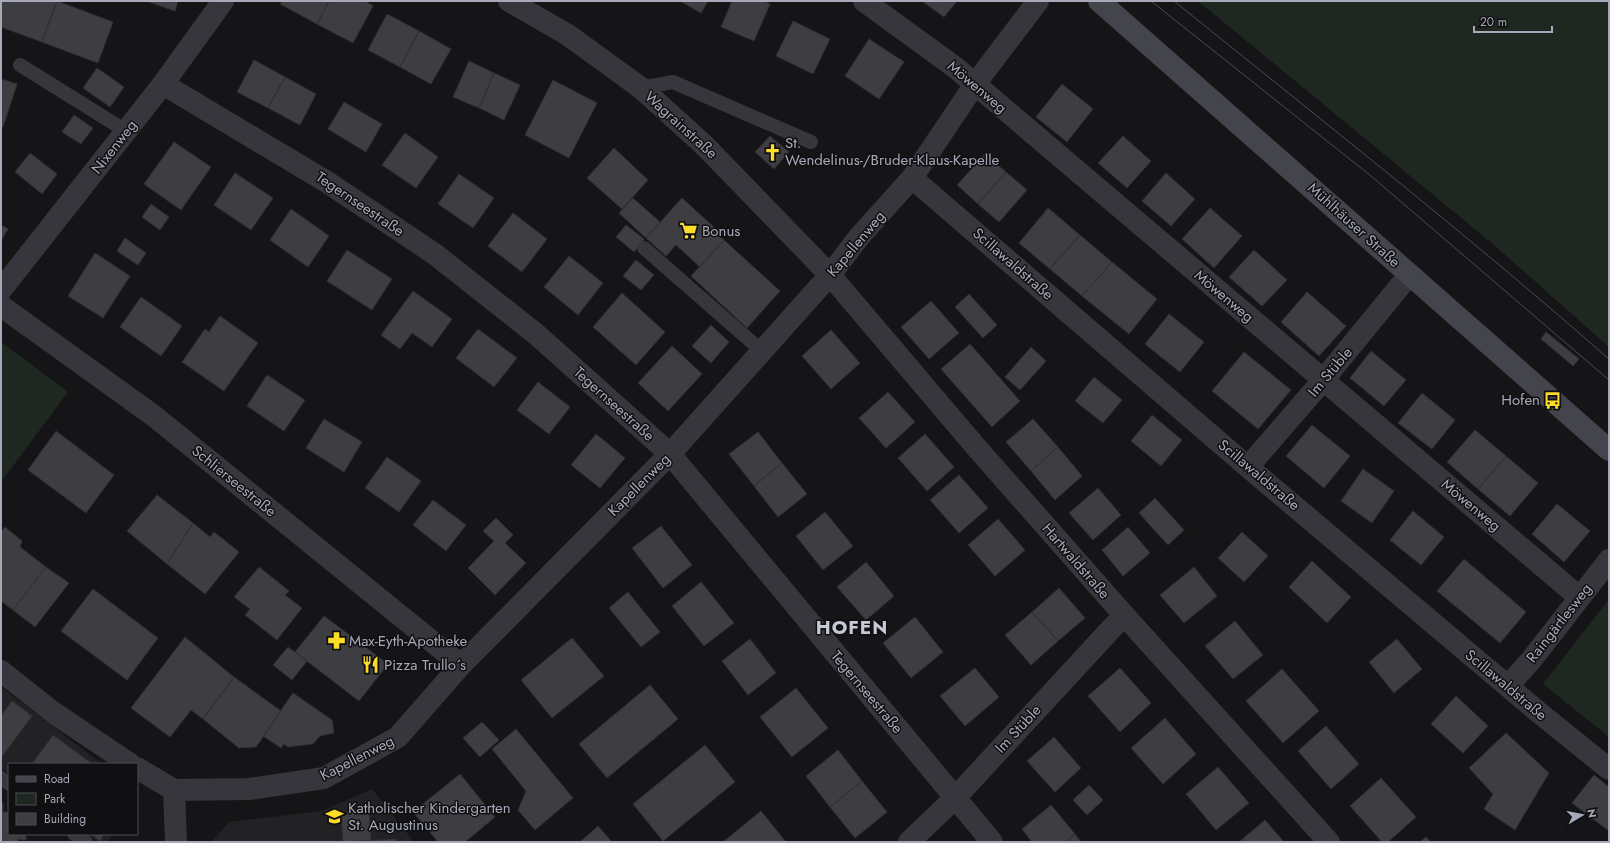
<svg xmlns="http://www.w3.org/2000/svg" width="1610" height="843" font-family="Jost,sans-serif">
<rect width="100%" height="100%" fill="#151517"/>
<path fill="#222124" d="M1,687L101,763L102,764H9V774L1,768Z
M372,789L414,842H211L229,822L322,811Z
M87,834H113L107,842H98Z"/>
<path fill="#1f2721" d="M1198,1H1609V347L1494,245Z
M1,342L68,392L1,482Z
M1609,599V737L1543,684Z"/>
<path fill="#3d3d42" stroke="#302f33" d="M1,1H57L42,42L1,27Z
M57,1L113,22L98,63L42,42Z
M146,1H178L175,11Z
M282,1H329L317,24L280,4Z
M329,1H365L373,6L353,43L317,24Z
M680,1H708L701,13Z
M732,1H764L770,4L754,41L721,27Z
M922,1H957L944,17Z
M387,14L419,31L400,67L368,50Z
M793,21L830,39L813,74L776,56Z
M419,31L451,49L431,84L400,67Z
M869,39L904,62L879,99L845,76Z
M254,60L285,77L268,108L237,92Z
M469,61L494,73L479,108L453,97Z
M97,68L124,87L110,107L83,88Z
M494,73L520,85L504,120L479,108Z
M285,77L316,94L300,125L268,108Z
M1,79L17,84L3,127H1Z
M553,80L597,103L569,158L525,135Z
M1062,84L1093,109L1067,142L1036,117Z
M344,102L382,124L366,152L328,129Z
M74,115L93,128L81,144L62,132Z
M405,133L438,157L416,188L382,165Z
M770,136L789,152L774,169L755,152Z
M1123,136L1151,161L1127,188L1098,163Z
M174,142L211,167L181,210L144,184Z
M614,148L648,180L622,209L587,178Z
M30,153L57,174L42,194L15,172Z
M985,154L1006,172L978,204L957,185Z
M1006,172L1027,190L999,222L978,204Z
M235,173L273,198L251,230L214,205Z
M1166,173L1195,199L1171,226L1142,201Z
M459,174L494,198L473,228L438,204Z
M633,198L660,222L646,238L619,213Z
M682,198L716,229L714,231L724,240L700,267L676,245L666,256L646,238Z
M151,204L169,217L160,230L142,217Z
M1048,208L1080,235L1050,269L1019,243Z
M1210,208L1242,236L1214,268L1182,239Z
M291,209L329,236L308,267L270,240Z
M513,213L547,239L522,272L488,246Z
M1,225L8,229L1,241Z
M626,225L644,239L634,252L616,237Z
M1080,235L1112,262L1082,296L1050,269Z
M125,238L146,253L138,265L117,251Z
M724,240L780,291L747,328L691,276Z
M347,250L392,279L372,310L327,281Z
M1254,250L1287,280L1262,306L1229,277Z
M95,253L130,276L103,318L68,296Z
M569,256L603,283L578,315L544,287Z
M636,260L654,275L641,290L623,276Z
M1112,262L1157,299L1129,334L1082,296Z
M413,291L452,319L432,347L412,333L400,349L381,335Z
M1307,292L1346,326L1319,356L1281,322Z
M622,293L665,332L636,365L593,327Z
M969,294L997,325L983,338L955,307Z
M141,297L182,326L161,356L120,327Z
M931,301L959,333L929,359L901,327Z
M1169,314L1204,342L1180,372L1145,344Z
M220,316L258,343L224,391L182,362L205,329L209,332Z
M711,325L729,342L711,363L692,346Z
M478,329L517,358L494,387L456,358Z
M831,330L860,363L831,389L802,356Z
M1546,332L1579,359L1573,366L1541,339Z
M970,344L1020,401L992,427L941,369Z
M672,346L702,374L668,411L638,383Z
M1031,347L1046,361L1020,390L1005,377Z
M1371,351L1406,380L1384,406L1350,378Z
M1244,352L1291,390L1258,429L1212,391Z
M267,375L305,400L284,431L247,406Z
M1094,377L1122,400L1103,423L1075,401Z
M538,382L570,407L549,434L517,410Z
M888,392L915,422L886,448L859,418Z
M1422,393L1455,420L1432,449L1398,423Z
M1152,415L1182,440L1161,466L1131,441Z
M324,419L362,442L344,472L306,448Z
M1033,419L1058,447L1031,471L1006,442Z
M1312,425L1350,456L1324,488L1286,456Z
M1475,430L1506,456L1478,489L1447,462Z
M56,431L114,475L86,513L28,470Z
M758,432L782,463L754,486L729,454Z
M596,434L625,458L600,488L571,465Z
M925,434L954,467L927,491L898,458Z
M1058,447L1082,476L1055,500L1031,471Z
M1506,456L1538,483L1510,516L1478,489Z
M387,457L421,481L399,512L365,488Z
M782,463L807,494L778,517L754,486Z
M1363,469L1394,491L1372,523L1341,501Z
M959,475L988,508L959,533L930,500Z
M1098,488L1121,515L1093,540L1069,513Z
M157,495L193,523L167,564L127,531Z
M1155,498L1184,530L1168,545L1139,513Z
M433,500L466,525L446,551L413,525Z
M1557,504L1590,531L1564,562L1532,534Z
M1413,511L1444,537L1421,565L1390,540Z
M825,512L853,546L823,570L796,536Z
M496,518L513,535L505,543L526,563L495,595L468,568L494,541L483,531Z
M998,519L1025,550L995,576L968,545Z
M193,523L210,537L214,532L239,552L205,594L167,564Z
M661,526L692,565L663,588L632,548Z
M5,527L22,541L20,547L46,567L13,610L1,601V532Z
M1128,527L1150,553L1123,576L1102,550Z
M1242,532L1268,556L1244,582L1218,558Z
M1464,559L1526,612L1500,643L1437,591Z
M1312,561L1351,597L1327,623L1289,587Z
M866,562L894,596L866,620L837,587Z
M46,567L69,583L35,627L13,610Z
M259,567L289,591L285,595L302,608L277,640L245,615L250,609L234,597Z
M1194,567L1217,596L1184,623L1160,595Z
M701,582L734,623L704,646L672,606Z
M1059,588L1085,618L1058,641L1032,612Z
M93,589L158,638L127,680L61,631Z
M628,592L660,632L641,647L609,608Z
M1032,612L1058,641L1031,665L1005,635Z
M324,616L388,664L359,701L295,652Z
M915,617L943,652L911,678L883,643Z
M1235,621L1263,655L1233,679L1205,646Z
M185,637L234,677L203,719L191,710L170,737L131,708Z
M572,638L604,676L552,718L521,680Z
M750,639L776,673L748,695L722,661Z
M1397,639L1422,669L1394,693L1369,662Z
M288,647L307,661L292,680L273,665Z
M975,668L999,697L965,726L940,696Z
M1120,668L1151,703L1120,732L1088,696Z
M1282,669L1319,711L1283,743L1246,701Z
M234,677L281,711L256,747L239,748L203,719Z
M650,685L678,719L607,778L579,744Z
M796,688L828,728L792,757L760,717Z
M293,693L332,720L334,733L320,736L313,744L288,747L284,744L281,748L263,736Z
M1456,696L1488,726L1463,753L1431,724Z
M12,701L32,716L1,758V716Z
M1165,718L1196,754L1163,784L1131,748Z
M482,722L499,740L480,757L463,738Z
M1326,726L1359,764L1331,789L1298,751Z
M516,729L573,798L535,830L518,810L526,791L492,749Z
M1506,733L1549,773L1515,830L1484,809L1493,794L1469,768Z
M53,735L91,763L90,764H32Z
M1054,737L1081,768L1055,792L1027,761Z
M705,745L735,782L663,841L633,804Z
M838,750L862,781L830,807L806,776Z
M1218,767L1249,803L1216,830L1186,794Z
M460,774L495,817L465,842H438L413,812Z
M1594,775L1609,787V831L1572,803Z
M1381,778L1416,817L1388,842H1382L1350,806Z
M862,781L887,812L855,838L830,807Z
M1089,785L1103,800L1087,815L1073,800Z
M1,803H3V812H9V834H26V840L18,839V842H1Z
M1051,805L1075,834L1065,842H1032L1022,829Z
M761,811L786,842H723Z
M369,812L371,840L343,842L341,813Z
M1265,820L1284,842H1239Z
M598,826L612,842H580Z
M91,834H104L100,841Z
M1075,834L1081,842H1065Z
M1426,837L1431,842H1420Z
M396,839L397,842H337H343Z"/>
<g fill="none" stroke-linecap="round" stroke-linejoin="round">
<path stroke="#36363c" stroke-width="14" d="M20,65L126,131
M641,88L673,82L811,142
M644,248L762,351
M1,778L9,784
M74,834L86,842"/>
<path stroke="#36363c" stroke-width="22" d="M509,1L568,35L641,88L704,145L830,275L976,447L1124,615L1329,842
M864,1L956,68L1579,597
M163,84L327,182L436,255L536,334L670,454L992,842
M912,178L1248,467L1537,711L1609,769
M1,290L163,84L223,1
M1,306L154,416L461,665
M1248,467L1324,379L1409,275
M1,671L54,713L130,764
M1508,686L1532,659L1609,560
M137,768L174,790L249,789L324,778L398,737L461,665L670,454L830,275L859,237L912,178L975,84L1038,1
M174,790L176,842
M909,842L955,798L1124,615"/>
<path stroke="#44444d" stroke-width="22" d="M1099,1L1609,450"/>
<path stroke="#4b4b54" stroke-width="1" d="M1151,1L1371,176L1609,380
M1174,1C1320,119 1468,235 1609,359"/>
</g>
<defs>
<symbol id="church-bare" viewBox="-9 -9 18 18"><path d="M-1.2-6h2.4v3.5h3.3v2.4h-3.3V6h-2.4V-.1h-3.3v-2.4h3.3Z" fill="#fcdb29" stroke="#101012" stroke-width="2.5" paint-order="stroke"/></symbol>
<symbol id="supermarket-bare" viewBox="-9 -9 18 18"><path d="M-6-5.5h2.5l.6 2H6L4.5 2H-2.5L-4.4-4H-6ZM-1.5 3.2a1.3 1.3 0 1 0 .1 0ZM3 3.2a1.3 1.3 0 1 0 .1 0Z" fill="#fcdb29" stroke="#101012" stroke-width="2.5" paint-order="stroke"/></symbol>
<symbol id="bus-bare" viewBox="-9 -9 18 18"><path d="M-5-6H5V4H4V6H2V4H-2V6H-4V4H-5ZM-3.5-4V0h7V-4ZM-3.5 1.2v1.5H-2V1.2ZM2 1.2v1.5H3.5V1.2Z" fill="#fcdb29" stroke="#101012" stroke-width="2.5" paint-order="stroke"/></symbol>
<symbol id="pharmacy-bare" viewBox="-9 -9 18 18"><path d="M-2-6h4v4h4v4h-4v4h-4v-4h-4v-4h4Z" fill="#fcdb29" stroke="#101012" stroke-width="2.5" paint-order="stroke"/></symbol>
<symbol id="restaurant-bare" viewBox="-9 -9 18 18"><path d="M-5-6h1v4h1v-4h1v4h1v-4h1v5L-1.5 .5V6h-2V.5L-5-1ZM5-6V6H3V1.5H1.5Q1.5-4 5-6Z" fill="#fcdb29" stroke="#101012" stroke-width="2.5" paint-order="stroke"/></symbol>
<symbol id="school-bare" viewBox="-9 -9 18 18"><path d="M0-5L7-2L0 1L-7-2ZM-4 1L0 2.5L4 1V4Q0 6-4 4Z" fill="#fcdb29" stroke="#101012" stroke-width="2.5" paint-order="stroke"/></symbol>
</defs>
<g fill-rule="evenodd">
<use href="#church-bare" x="760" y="140" width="25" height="25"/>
<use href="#supermarket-bare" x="676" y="218" width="25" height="25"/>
<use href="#bus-bare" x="1540" y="388" width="25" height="25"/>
<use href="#pharmacy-bare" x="324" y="628" width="25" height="25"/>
<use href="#restaurant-bare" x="358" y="652" width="25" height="25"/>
<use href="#school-bare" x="322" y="804" width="25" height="25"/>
</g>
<g text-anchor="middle" stroke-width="3" stroke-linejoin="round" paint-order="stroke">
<g font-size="15" fill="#a6a9b8" stroke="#101012">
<text transform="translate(977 87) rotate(40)" y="5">Möwenweg</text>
<text transform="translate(681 125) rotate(42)" y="5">Wagrainstraße</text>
<text transform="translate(114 147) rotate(-52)" y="5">Nixenweg</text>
<text transform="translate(360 204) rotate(34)" y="5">Tegernseestraße</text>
<text transform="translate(1354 225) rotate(42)" y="5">Mühlhäuser Straße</text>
<text transform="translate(856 244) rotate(-50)" y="5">Kapellenweg</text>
<text transform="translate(1013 264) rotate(41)" y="5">Scillawaldstraße</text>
<text transform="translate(1224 296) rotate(40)" y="5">Möwenweg</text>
<text transform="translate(1330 372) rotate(-50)" y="5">Im Stüble</text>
<text transform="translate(614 404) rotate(42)" y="5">Tegernseestraße</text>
<text transform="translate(1259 475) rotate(40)" y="5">Scillawaldstraße</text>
<text transform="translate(234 481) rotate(39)" y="5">Schlierseestraße</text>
<text transform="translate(639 485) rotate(-45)" y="5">Kapellenweg</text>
<text transform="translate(1471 505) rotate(40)" y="5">Möwenweg</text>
<text transform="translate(1076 561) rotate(49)" y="5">Hartwaldstraße</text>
<text transform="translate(1559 623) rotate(-52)" y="5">Raingärtlesweg</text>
<text transform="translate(1506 685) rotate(40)" y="5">Scillawaldstraße</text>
<text transform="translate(867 692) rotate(50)" y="5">Tegernseestraße</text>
<text transform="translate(1018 729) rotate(-47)" y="5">Im Stüble</text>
<text transform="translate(357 758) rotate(-27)" y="5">Kapellenweg</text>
</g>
<g font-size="15" fill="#a6a9b8" stroke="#101012" text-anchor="start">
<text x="785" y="148">St.<tspan x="785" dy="17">Wendelinus-/Bruder-Klaus-Kapelle</tspan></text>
<text x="702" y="236">Bonus</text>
<text x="1540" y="405" text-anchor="end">Hofen</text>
<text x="349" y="646">Max-Eyth-Apotheke</text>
<text x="384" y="670">Pizza Trullo´s</text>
<text x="348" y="813">Katholischer Kindergarten<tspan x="348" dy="17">St. Augustinus</tspan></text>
</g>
<g font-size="19" font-weight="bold" letter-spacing="1" fill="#c7c9d4" stroke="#101012">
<text x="852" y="634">HOFEN</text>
</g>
</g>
<rect width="1610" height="843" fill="none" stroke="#a6a9b8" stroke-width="4"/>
<rect x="8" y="763" width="130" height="72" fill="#101012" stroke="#4c4d54"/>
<rect x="16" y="776" width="20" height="6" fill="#44444d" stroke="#4c4d54"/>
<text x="44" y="783" font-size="12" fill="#a6a9b8">Road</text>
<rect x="16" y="793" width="20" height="12" fill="#1f2721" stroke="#4c4d54"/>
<text x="44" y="803" font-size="12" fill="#a6a9b8">Park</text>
<rect x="16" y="813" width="20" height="12" fill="#3d3d42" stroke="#4c4d54"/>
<text x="44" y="823" font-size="12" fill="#a6a9b8">Building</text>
<g transform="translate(1582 815) rotate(80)" stroke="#101012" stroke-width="3" paint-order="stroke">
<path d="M0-3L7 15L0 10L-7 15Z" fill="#a6a9b8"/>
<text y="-6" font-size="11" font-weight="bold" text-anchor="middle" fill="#a6a9b8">N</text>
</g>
<path d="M1474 26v6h78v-6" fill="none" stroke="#a6a9b8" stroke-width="2"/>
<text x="1480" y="26" font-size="12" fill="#a6a9b8" stroke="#101012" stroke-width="3" paint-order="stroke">20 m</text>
</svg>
